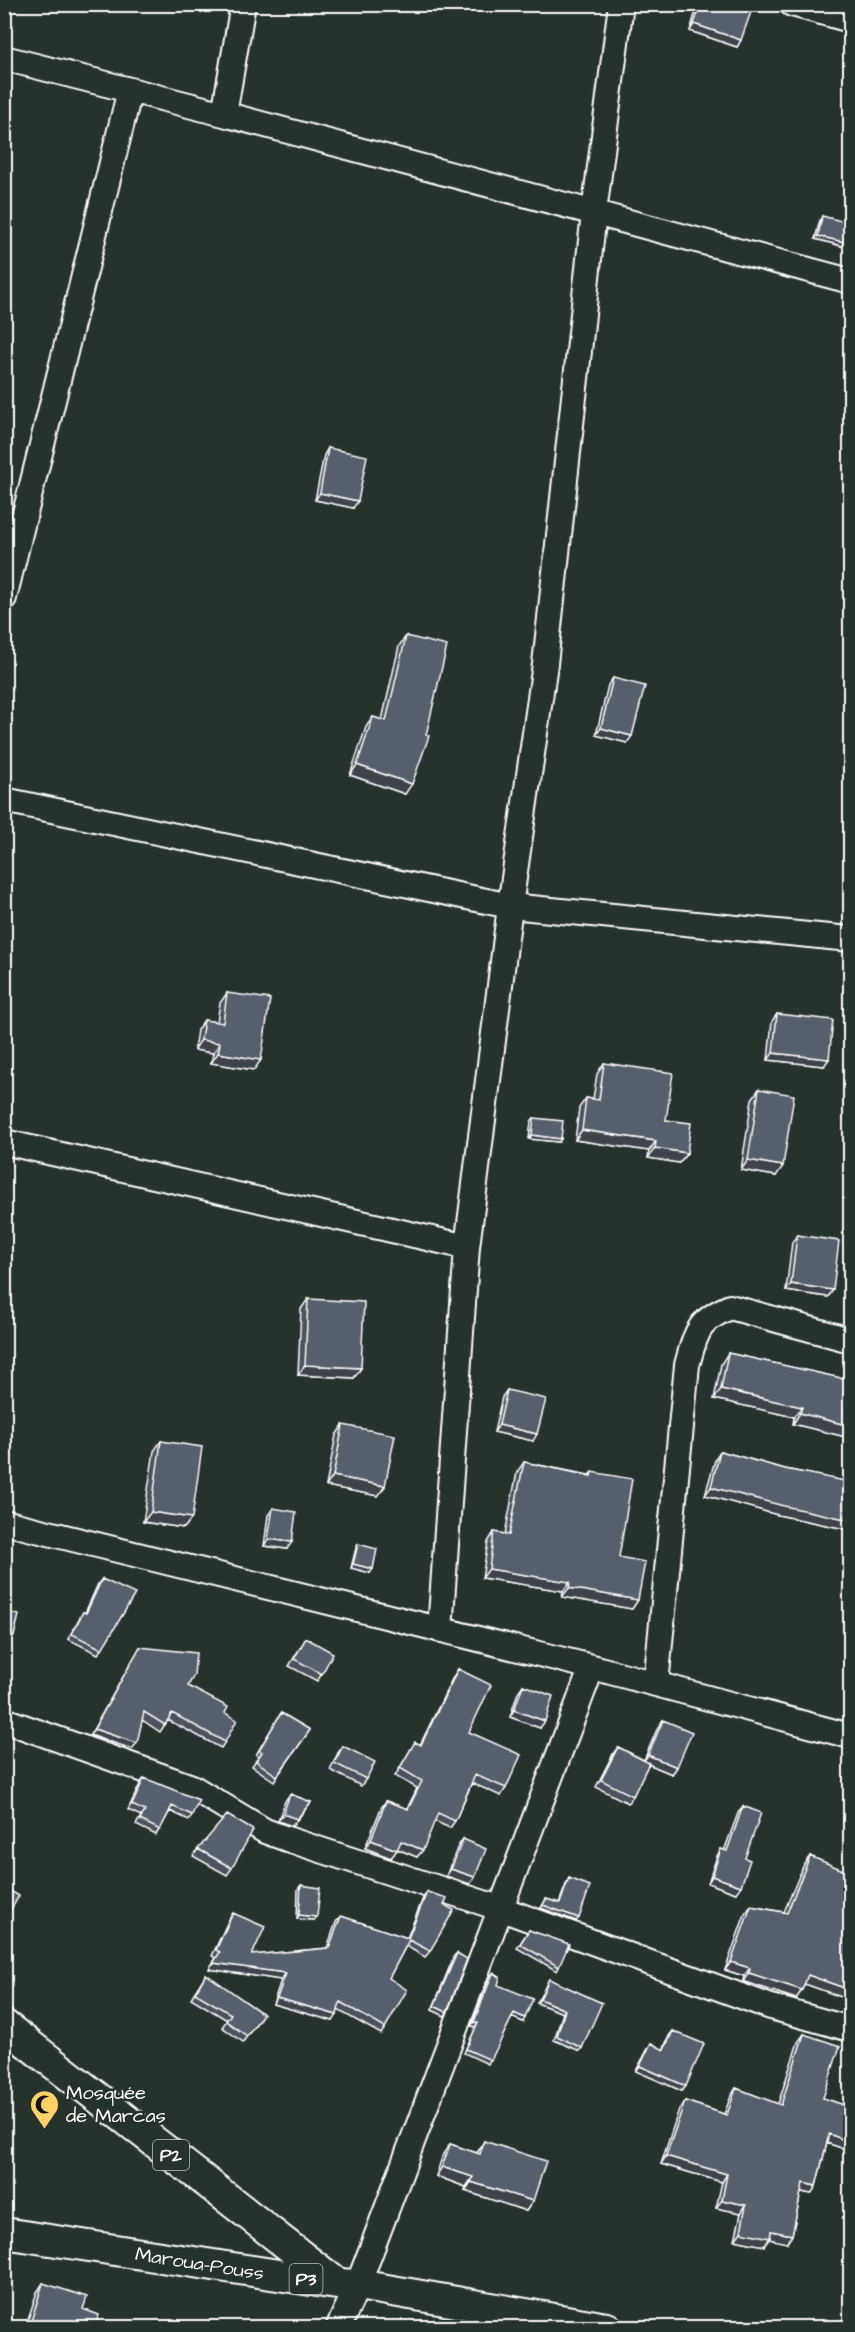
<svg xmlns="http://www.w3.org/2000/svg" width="855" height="2332" font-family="'Architects Daughter',sans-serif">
<rect width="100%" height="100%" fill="#26332d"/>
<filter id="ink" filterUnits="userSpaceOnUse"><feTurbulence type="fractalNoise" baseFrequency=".0167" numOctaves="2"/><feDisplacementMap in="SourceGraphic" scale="12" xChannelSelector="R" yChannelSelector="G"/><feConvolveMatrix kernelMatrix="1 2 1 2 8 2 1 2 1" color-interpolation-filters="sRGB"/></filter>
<g filter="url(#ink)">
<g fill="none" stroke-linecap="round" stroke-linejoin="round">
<defs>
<path id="minor" d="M792,4L850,20
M4,58L224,114L850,281
M224,114L243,4
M4,598L130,90
M4,800L510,906L850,939
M4,1142L467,1247
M4,1522L592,1667L850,1736
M440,1630L467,1247L510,906L545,664L594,213L621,4
M656,1684L687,1365C696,1333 697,1321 730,1307L850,1340
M4,1720L192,1787L265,1831L287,1839L499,1908L771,2007L850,2029
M338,2328L358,2285L592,1667"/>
<g id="major">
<path d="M4,2025L335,2282"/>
<path id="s1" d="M4,2233L337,2284L358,2285L607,2328"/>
</g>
</defs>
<use href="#minor" stroke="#fff" stroke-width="28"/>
<use href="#major" stroke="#fff" stroke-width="34"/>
<use href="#minor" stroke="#26332d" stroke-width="24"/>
<use href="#major" stroke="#26332d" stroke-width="30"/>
</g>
<path fill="#4b515d" stroke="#fff" stroke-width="1.5" d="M698,4H737L741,40L737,47L690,31Z
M822,216L844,242L842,246L815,239L820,220Z
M328,448L353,508L315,500L324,455Z
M406,636L405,794L350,775L366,727L373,717L382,720L399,646Z
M613,678L627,743L596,735L608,685Z
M227,993L254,1070L211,1063L213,1053L194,1050L197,1030L204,1020L217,1022L220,1003Z
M777,1014L824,1066L768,1060L772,1021Z
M604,1063L666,1120L687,1153L679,1163L648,1158L649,1151L575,1140L579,1108L586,1098L593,1099L597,1074Z
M759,1089L776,1176L741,1170L752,1099Z
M534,1118L559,1142L529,1139L531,1121Z
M797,1235L833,1290L828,1297L786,1291L792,1242Z
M308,1299L361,1368L354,1378L298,1375L301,1309Z
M728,1353L850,1380V1438L793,1424L794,1417L714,1399L721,1364Z
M507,1390L533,1441L494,1432L502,1397Z
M343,1425L385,1486L378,1496L326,1486L336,1435Z
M161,1441L192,1518L184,1528L143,1522L154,1451Z
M720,1451L785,1469L850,1482V1530L778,1515L705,1495L715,1460Z
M524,1462L589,1475L592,1472L619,1557L638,1600L632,1609L562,1597L563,1591L482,1578L488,1542L494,1532L505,1534L517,1472Z
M273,1508L287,1549L264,1546L268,1515Z
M358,1544L370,1573L351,1568L356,1548Z
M102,1579V1649L98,1654L68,1639L80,1617L83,1612L85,1613L98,1584Z
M306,1638L322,1674L317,1681L289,1666Z
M140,1647L188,1686L225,1713V1742L221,1748L168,1720L160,1732L142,1720L132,1749L90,1735Z
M458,1669L469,1732L506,1788L501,1796L472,1783L455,1821L450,1828L434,1821L417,1857L397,1849L391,1858L365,1848L381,1808L386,1801L407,1809L417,1788L395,1776L415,1742L420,1745L453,1677Z
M523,1685L540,1728L510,1717L518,1692Z
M281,1713L310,1730L274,1781L252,1766L258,1757L256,1755Z
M663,1720L677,1767L672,1774L648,1764L633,1796L628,1803L596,1787L613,1754L618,1747L644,1760L658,1727Z
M343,1746L366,1779L361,1786L330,1770L338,1753Z
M144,1778L192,1815L189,1820L170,1811L156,1835L136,1825L141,1816L128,1810L140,1784Z
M290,1794L311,1802L292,1826L278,1821L285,1801Z
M743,1806L745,1858L736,1893L708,1883L717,1856L721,1849L724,1851L738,1813Z
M463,1839L470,1884L446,1876L458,1846Z
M198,1849L232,1868L227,1875L193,1856Z
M810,1856L847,1999L805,1984L796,1999L743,1981L744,1976L725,1970L745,1914L751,1906L784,1912L804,1864Z
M569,1878L576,1921L541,1908L546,1899L559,1903L567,1882Z
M301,1885L314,1920L297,1919L298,1889Z
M427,1892L430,1951L425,1957L406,1946L389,1978L385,2028L381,2034L338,2010L333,2021L273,2004L281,1980L209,1969L216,1958L212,1956L229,1919L233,1913L252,1955L327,1948L336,1922L341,1916L407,1938L423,1898Z
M529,1930L559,1967L557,1971L517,1948Z
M457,1953L445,2016L432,2010L454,1956Z
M493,1973L498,1985L523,2022L512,2017L488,2064L464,2053L476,2027L471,2026L490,1976Z
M206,1974L263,2014L243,2042L222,2027L227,2020L191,1998Z
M549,1979L582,2048L580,2051L554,2040L563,2013L537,2003Z
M673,2031L686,2086L682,2091L636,2071L651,2043L663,2050L669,2036Z
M804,2034L823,2098L850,2107V2151L827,2143L816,2186L811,2194L801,2192L792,2235L787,2243L769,2239L764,2246L735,2240L741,2213L716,2208L722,2182L661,2164L679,2109L685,2101L724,2114L731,2096L736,2088L778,2104L798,2042Z
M484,2141L533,2201L526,2211L465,2191L466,2187L436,2176L443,2154L450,2144L477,2153Z
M43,2283L83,2309L95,2328H25L37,2292Z"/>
<path fill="#3d424c" stroke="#fff" stroke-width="1.5" d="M694,24L741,40L737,47L690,31Z
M818,236L844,242L842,246L815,239Z
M320,493L358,501L353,508L315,500Z
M601,728L632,736L627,743L596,735Z
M357,765L412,784L405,794L350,775Z
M201,1040L220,1043L213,1053L194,1050Z
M218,1053L261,1060L254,1070L211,1063Z
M773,1053L829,1059L824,1066L768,1060Z
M582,1130L656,1141L649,1151L575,1140Z
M532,1135L561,1139L559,1142L529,1139Z
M655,1148L687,1153L679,1163L648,1158Z
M748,1160L783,1166L776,1176L741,1170Z
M791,1284L833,1290L828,1297L786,1291Z
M305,1365L361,1368L354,1378L298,1375Z
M721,1389L802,1407L794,1417L714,1399Z
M800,1413L850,1426V1438L793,1424Z
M499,1425L537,1434L533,1441L494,1432Z
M333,1476L385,1486L378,1496L326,1486Z
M711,1487L850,1520V1530L778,1515L705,1495Z
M151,1512L192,1518L184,1528L143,1522Z
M268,1539L292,1542L287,1549L264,1546Z
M353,1564L373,1569L370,1573L351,1568Z
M489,1569L570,1582L563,1591L482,1578Z
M569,1588L638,1600L632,1609L562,1597Z
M4,1634L14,1636L9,1643L4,1642Z
M514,1710L545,1721L540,1728L510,1717Z
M94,1729L137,1743L132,1749L90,1735Z
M648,1755L677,1767L672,1774L643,1762Z
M311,1802L292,1826L278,1821L283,1814Z
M371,1840L397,1850L391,1858L365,1848Z
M401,1841L423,1850L417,1857L395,1848Z
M451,1869L475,1877L470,1884L446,1876Z
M712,1876L741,1886L736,1893L708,1883Z
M543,1905L579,1918L576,1921L541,1908Z
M299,1915L317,1917L314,1920L297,1919Z
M731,1962L750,1968L744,1976L725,1970Z
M213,1963L286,1973L281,1980L209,1969Z
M749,1973L802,1990L796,1999L743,1981Z
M808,1975L850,1990V1994L847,1999L802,1983Z
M277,1998L337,2015L333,2021L273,2004Z
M540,1999L565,2010L563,2013L537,2003Z
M434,2006L447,2012L445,2016L432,2010Z
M514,2013L525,2018L523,2022L511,2017Z
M474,2022L478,2023L476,2027L471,2026Z
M640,2066L686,2086L682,2091L636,2071Z
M829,2134L850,2142V2151L824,2142Z
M666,2156L727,2174L722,2182L661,2164Z
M442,2167L473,2177L466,2187L436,2176Z
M471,2182L533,2201L526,2211L465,2191Z
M803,2183L816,2186L811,2194L798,2191Z
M722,2200L746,2205L741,2213L716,2208Z
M771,2231L792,2235L787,2243L769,2239L764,2246L735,2240L741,2232Z"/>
<path fill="#575e6c" stroke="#fff" stroke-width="1.5" d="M701,4H737L752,9L741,40L694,24Z
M822,216L849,223L844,242L818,236Z
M328,448L367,456L358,501L320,493Z
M406,636L447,646L426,735L429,736L412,784L357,765L373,717L386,721Z
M613,678L645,686L632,736L601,728Z
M227,993L270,999L261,1060L218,1053L220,1043L201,1040L204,1020L223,1023Z
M777,1014L833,1020L829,1059L773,1053Z
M604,1063L673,1073L666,1120L691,1123L687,1153L655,1148L656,1141L582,1130L586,1098L599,1100Z
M759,1089L794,1095L783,1166L748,1160Z
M534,1118L563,1121L561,1139L532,1135Z
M797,1235L839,1241L833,1290L791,1284Z
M308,1299L364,1302L361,1368L305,1365Z
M728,1353L850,1380V1426L800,1413L802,1407L721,1389Z
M507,1390L546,1399L537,1434L499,1425Z
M343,1425L395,1435L385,1486L333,1476Z
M161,1441L202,1447L192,1518L151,1512Z
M720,1451L785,1469L850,1482V1520L784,1506L711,1487Z
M524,1462L591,1476L592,1472L632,1479L619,1557L645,1562L638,1600L569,1588L570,1582L489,1569L494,1532L509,1535Z
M273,1508L296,1512L292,1542L268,1539Z
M358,1544L377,1549L373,1569L353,1564Z
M102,1579L135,1594L102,1649L72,1634L83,1612L86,1613Z
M4,1611L19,1615L14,1636L4,1634Z
M306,1638L333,1653L322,1674L294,1659Z
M140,1647L196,1653L194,1675L188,1686L228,1707L225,1713L237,1720L225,1742L172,1713L165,1725L144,1712L137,1743L94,1729Z
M458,1669L491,1685L469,1732L521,1755L506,1788L475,1775L455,1821L438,1813L423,1850L401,1841L397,1850L371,1840L386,1801L408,1809L422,1781L400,1768L415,1742L421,1745Z
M523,1685L553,1696L545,1721L514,1710Z
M281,1713L310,1730L277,1776L256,1761L262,1752L259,1750Z
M663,1720L692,1732L677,1767L648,1755Z
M343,1746L375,1762L366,1779L334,1763Z
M618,1747L649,1763L633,1796L601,1780Z
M144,1778L199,1800L192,1815L172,1806L160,1830L140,1820L145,1811L132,1805Z
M290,1794L311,1802L297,1819L283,1814Z
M743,1806L761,1813L745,1858L750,1860L741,1886L712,1876L721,1849L727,1851Z
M227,1815L253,1830L232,1868L198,1849Z
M463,1839L486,1849L475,1877L451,1869Z
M810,1856L850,1873V1990L808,1975L802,1990L749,1973L750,1968L731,1962L751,1906L787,1913Z
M569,1878L590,1886L579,1918L543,1905L546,1899L560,1903Z
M301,1885L320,1888L317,1917L299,1915Z
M4,1887L19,1896L4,1921Z
M427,1892L447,1898L444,1905L454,1910L430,1951L409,1940L389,1978L407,1990L385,2028L340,2002L337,2015L277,1998L286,1973L213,1963L220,1952L216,1950L233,1913L265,1927L252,1955L329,1948L341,1916L408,1938Z
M529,1930L569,1944L559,1967L520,1944Z
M457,1953L467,1959L447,2012L434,2006Z
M493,1973L500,1977L498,1985L533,1999L525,2018L514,2013L491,2060L466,2049L478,2023L474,2022Z
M206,1974L263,2014L247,2036L226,2021L231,2014L195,1993Z
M549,1979L602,2003L582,2048L557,2036L565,2010L540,1999Z
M673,2031L704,2044L686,2086L640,2066L651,2043L664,2050Z
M804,2034L840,2046L823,2098L850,2107V2142L829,2134L816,2186L803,2183L792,2235L771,2231L770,2238L741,2232L746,2205L722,2200L727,2174L666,2156L685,2101L727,2115L736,2088L781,2105Z
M484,2141L546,2161L533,2201L471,2182L473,2177L442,2167L450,2144L480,2154Z
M43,2283L87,2297L83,2309L99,2315L95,2328H29Z"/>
</g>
<defs>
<symbol id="mosque-pin" viewBox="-11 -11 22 30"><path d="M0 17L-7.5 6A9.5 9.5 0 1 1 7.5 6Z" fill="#ffd166" stroke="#26332d"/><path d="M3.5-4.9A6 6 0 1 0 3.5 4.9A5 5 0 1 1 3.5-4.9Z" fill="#111"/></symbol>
</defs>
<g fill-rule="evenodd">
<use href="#mosque-pin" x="28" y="2088" width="33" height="45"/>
</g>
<g text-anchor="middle" stroke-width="5" stroke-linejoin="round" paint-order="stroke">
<g fill="#26332d" stroke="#bec2c0" stroke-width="1.5">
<rect x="153" y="2140" width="36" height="30" rx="4.5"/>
<rect x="289.5" y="2264" width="33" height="30" rx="4.5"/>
</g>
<g font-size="18" font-weight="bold" fill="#fff">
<text x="171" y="2161">P2</text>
<text x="306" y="2285">P3</text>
</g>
<g font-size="20" fill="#fff" stroke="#26332d" text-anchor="start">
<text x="66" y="2099">Mosquée<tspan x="66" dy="23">de Marcas</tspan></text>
</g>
<g font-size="20" fill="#fff" stroke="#26332d">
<text dy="7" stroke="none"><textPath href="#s1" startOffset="198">Maroua-Pouss</textPath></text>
</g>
</g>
<rect width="855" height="2332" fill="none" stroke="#26332d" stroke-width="24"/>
<rect x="12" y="12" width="831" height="2308" fill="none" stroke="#fff" stroke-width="2" filter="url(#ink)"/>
</svg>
